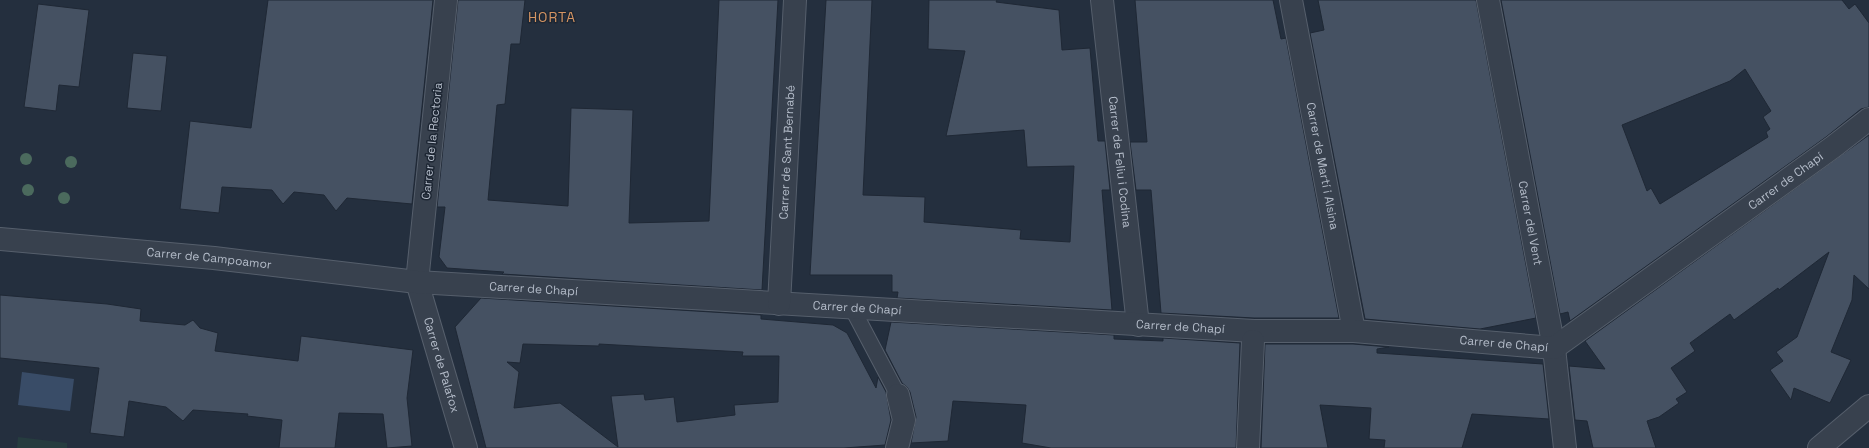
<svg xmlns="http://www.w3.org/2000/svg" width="1869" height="448" font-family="'Space Grotesk',sans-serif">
<rect width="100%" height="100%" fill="#242f3e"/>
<path fill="#263c3f" d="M18,437L67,443V448H17Z"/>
<path fill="#394c67" d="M22,372L74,379L70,411L18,405Z"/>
<path fill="#455162" stroke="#1f2835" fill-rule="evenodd" d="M268,0H433L412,204L347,198L336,211L324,195L294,192L283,204L272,190L222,187L219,213L180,209L190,121L251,128Z
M458,0H525L520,44H511L505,104L497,105L488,200L568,206L571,108L633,110L629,223L709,221L719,0H778L762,290L502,274L504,272L447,268L439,257L445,207H437Z
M826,0H872L863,195L925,197L924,222L1021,230L1020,239L1070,242L1074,166L1027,167L1024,130L946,136L965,51L928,49L929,0H997L996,2L1059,10L1062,50L1090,48L1098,141H1105L1110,190H1102L1112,310L897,298L898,292H892V275H810Z
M1135,0H1273L1281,39L1286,38L1339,318H1254L1161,313L1151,190H1136L1130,142H1147Z
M1318,0H1476L1536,318L1480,329L1365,319L1310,33L1324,30Z
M1501,0H1842L1849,9L1855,4L1869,23V107L1861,109L1826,137L1570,321L1568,312L1560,314ZM1745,69L1771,111L1763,117L1770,129L1766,132L1768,137L1660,204L1651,188L1647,191L1622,125L1730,81Z
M38,4L89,10L79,87L59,85L56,111L24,107Z
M133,53L167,56L161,111L127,108Z
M1869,135V289L1854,275L1852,300L1831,352L1851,360L1830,403L1794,388L1791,400L1770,370L1783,361L1776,352L1797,337L1829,252L1779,290L1778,288L1734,320L1730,314L1690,343L1695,351L1671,368L1687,392L1676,399L1679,403L1659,417L1647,421L1656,448H1593L1587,421L1575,420L1569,366L1605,369L1585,341Z
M0,295L107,304L141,309L140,321L185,325L193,320L200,328L218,333L215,351L298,361L301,336L413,350L407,398L412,446L387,448L383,414L339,413L335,448H279L282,420L247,416L248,414L193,410L183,421L166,407L129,401L124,437L90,433L99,368L0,358Z
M481,298L761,315V319L833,325L847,333L876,388L878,377L886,392L891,420L885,445L844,448H486L455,327ZM523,344L599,346V344L743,352L742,356H779L778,402L734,405L735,415L677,422L674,397L645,400L644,394L611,396L618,447L560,403L514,408L519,372L507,362L520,363Z
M891,322L1114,335V339L1163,341V338L1240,343L1236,448H1051L1022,443L1026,405L953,401L948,441L911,443L916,417L910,392L907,387L902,383L885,350Z
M1265,344H1353L1389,347L1377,349V353L1543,364L1549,419L1472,414L1462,448H1384L1385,440L1369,439L1371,408L1320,405L1328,448H1261Z"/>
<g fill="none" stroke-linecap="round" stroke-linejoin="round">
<defs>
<path id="lane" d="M852,308L898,395"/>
<g id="street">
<path id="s1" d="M446,0L417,282L466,448"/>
<path id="s2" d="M1102,0L1138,325"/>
<path id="s3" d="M1291,0L1354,331"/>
<path id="s4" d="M1488,0L1554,348L1565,448"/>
<path id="s5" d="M0,239L214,258L417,282L1254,331H1354L1554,348L1833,147L1869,119"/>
<path id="s6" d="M779,304L795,0"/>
<path d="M897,448L904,420L898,395"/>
<path d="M1248,448L1253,341"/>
<path d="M1819,448L1869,406"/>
</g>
</defs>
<use href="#lane" stroke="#565f6c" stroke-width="17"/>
<use href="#street" stroke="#565f6c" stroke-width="24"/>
<use href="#lane" stroke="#38414e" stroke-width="15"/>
<use href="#street" stroke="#38414e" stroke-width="22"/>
</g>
<g fill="#4b6a5d">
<circle cx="26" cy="159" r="6"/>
<circle cx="71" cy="162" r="6"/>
<circle cx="28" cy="190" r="6"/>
<circle cx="64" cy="198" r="6"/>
</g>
<g text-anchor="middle" stroke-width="3" stroke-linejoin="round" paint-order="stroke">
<g font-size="12" fill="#b4bcc9" stroke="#1d2633">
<text transform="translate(432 141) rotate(-84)" y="4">Carrer de la Rectoria</text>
<text dy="4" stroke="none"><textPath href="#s6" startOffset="152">Carrer de Sant Bernabé</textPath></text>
<text dy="4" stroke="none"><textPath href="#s2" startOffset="163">Carrer de Feliu i Codina</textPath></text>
<text dy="4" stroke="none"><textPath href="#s3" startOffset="169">Carrer de Martí i Alsina</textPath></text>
<text dy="4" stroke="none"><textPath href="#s5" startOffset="1844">Carrer de Chapí</textPath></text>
<text dy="4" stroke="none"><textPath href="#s4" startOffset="227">Carrer del Vent</textPath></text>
<text dy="4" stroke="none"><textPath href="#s5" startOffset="210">Carrer de Campoamor</textPath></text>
<text dy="4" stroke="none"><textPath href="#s5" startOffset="536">Carrer de Chapí</textPath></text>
<text dy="4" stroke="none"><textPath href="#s5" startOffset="860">Carrer de Chapí</textPath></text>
<text dy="4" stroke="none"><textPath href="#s5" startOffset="1184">Carrer de Chapí</textPath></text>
<text dy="4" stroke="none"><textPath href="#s5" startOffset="1508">Carrer de Chapí</textPath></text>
<text dy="4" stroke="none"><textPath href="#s1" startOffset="370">Carrer de Palafox</textPath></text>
</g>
<g font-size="14" letter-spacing="1" fill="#d59563" stroke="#1d2633">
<text x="552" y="22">HORTA</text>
</g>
</g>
</svg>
